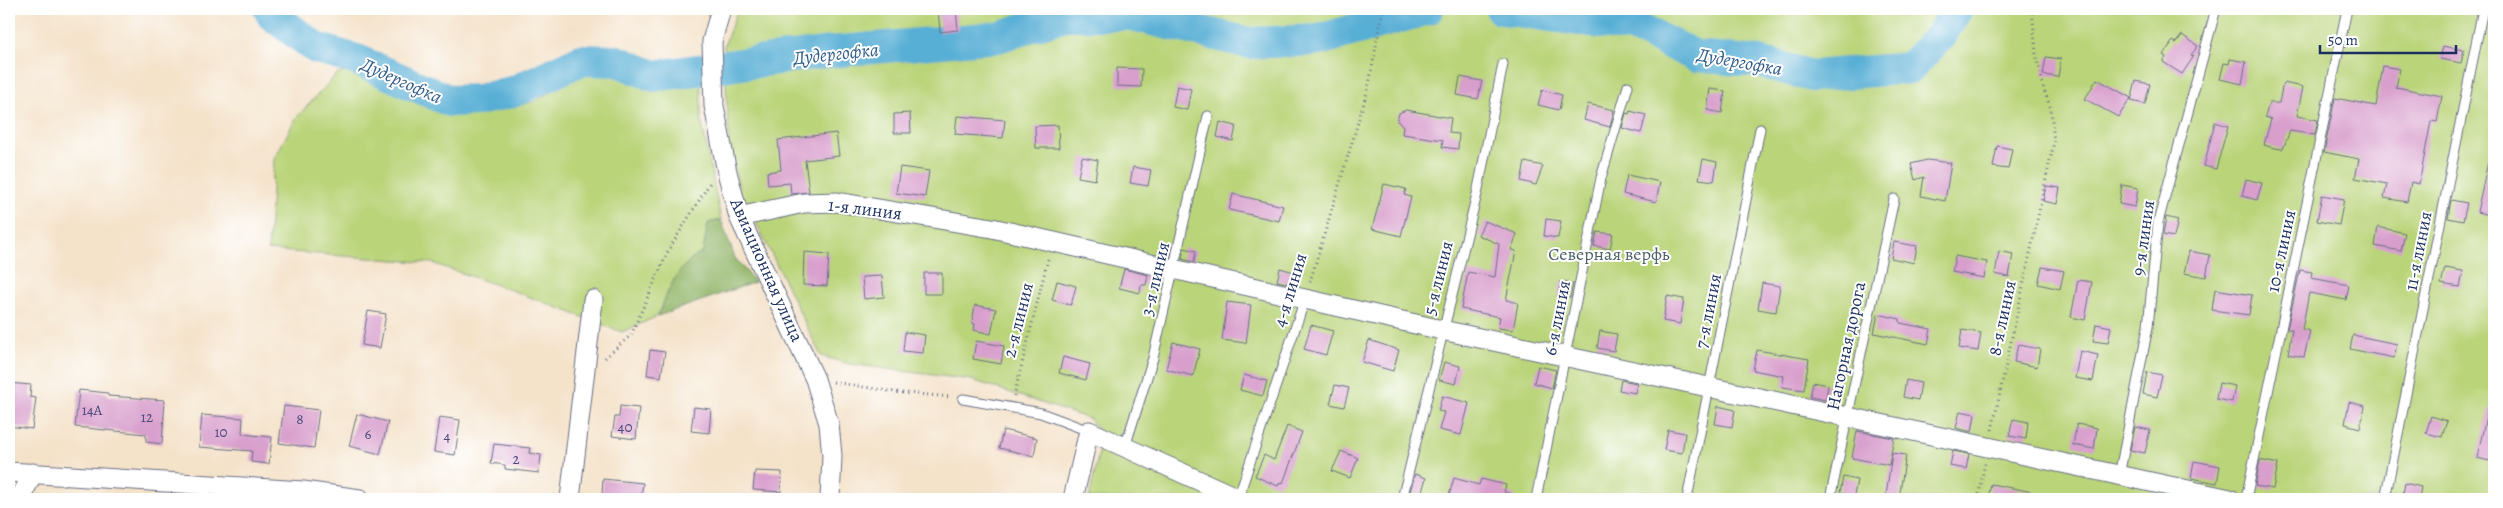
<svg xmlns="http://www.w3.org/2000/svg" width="2503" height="508" font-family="Alegreya,serif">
<rect width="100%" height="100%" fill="#fff"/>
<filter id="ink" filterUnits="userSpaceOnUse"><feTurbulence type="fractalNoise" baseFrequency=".02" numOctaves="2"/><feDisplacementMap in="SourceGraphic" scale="10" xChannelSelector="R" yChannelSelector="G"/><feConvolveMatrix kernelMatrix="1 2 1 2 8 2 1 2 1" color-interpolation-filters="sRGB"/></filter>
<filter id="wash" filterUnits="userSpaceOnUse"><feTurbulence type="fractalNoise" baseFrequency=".0096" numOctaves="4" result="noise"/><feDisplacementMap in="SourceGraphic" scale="20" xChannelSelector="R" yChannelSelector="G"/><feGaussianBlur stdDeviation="1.12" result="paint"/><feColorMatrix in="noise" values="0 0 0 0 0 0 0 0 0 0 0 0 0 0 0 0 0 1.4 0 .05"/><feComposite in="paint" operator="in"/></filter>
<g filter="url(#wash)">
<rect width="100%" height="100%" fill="#f4e2c9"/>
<path fill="#bad479" stroke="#6a826c" d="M738,9H2494V499H1089L1102,437L1090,419L972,380L849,364L821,356L752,214L741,201L729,143L724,46Z
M587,68L609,70L621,78L646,85L663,86L701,80V119L721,220L708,223L703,253C676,266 669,289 658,316L622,332L514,291L432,263L268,250L274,159L296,118L337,74L350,71L374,83L402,87L440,109L502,108L533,102L553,91L559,82L573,72Z"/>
<path fill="#93b669" stroke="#577264" d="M721,220L735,258L755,282L658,316C670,288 675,267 703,252L708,223Z"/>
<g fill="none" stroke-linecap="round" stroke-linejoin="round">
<path stroke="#59afd5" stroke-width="32" d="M269,9L272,15L316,48L357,60L450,101L479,100L515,91L581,60L617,61L654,76L829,52L998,37L1065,15H1131L1249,43L1319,40L1428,9
M1501,9L1637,28L1696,56L1760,62L1812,76L1910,68L1941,35L1957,9"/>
</g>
<g id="blocks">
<path fill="#d89ecc" d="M938,9H956L958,30L940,32Z
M2182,35L2198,46L2191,55L2194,56L2182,74L2163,62L2166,57L2163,55L2173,41L2176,43Z
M2443,46L2464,50L2461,63L2440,59Z
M2046,57L2061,59L2058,77L2043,75Z
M2230,59L2246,62L2242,84L2220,79L2224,63L2229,64Z
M2383,66L2400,69L2396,87L2442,96L2437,122L2431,121L2419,184L2411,182L2407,202L2384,198L2387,184L2355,178L2359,159L2324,152L2335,98L2376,106Z
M1117,68L1142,69L1141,87L1117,86Z
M1460,77L1482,81L1478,99L1457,95Z
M2097,79L2131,98L2118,117L2085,99Z
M2136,81L2150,84L2145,104L2131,101Z
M2283,83L2303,87L2297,116L2318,120L2315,135L2290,131L2283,149L2274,148L2264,145L2271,119L2265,117L2269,103H2279Z
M1177,86L1191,89L1187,110L1173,107Z
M1710,89L1725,91L1722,113L1707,110Z
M1542,90L1562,95L1559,110L1538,105Z
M1588,104L1614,110L1610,127L1584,120Z
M1406,110L1451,118L1449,133L1459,134L1458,149L1442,147L1443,140L1402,134L1403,126L1397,121L1399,113Z
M1630,111L1646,115L1641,133L1622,128L1626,113L1629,114Z
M910,113L911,133H894V114Z
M957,116L1005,120L1003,138L955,134Z
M1220,122L1236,126L1233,141L1217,137Z
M2215,122L2228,126L2216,169L2204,166Z
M1058,125L1059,148H1036L1035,126Z
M836,133L839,156L805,160L809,192L791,194L790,183L768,185L767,172L781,170L778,140Z
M1997,146L2012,149L2008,169L1993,167Z
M1082,157L1098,160L1095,180L1078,177Z
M1703,159L1717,162L1714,181L1699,179Z
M1927,160L1951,163L1945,201L1921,196L1924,177L1915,180L1911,164Z
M1525,162L1543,166L1536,185L1521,181Z
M2488,162L2494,163V216L2477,212Z
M900,167L929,171L925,197L896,193Z
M1133,167L1151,170L1148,186L1130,183Z
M1627,175L1660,182L1656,202L1623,194Z
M2246,179L2262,183L2257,200L2242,196Z
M1384,184L1406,189L1404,195L1411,197L1401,236L1372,229Z
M2122,185L2138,188L2135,207L2119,204Z
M2046,186L2060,188L2057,204L2043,201Z
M1233,194L1283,206L1279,221L1229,210Z
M2322,195L2344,199L2339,225L2317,221Z
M2451,200L2467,203L2463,221L2448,218Z
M2166,217L2178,220L2174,237L2163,235Z
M1546,219L1561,221L1558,238L1544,236Z
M1485,221L1517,234L1511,250L1516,251L1506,300L1518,303L1513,330L1498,328L1500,317L1461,309L1468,272L1495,277L1499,244L1478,235Z
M2378,227L2405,233L2401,251L2375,246Z
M1597,232L1613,234L1610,249L1594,246Z
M1894,242L1917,246L1914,263L1891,258Z
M1166,244L1172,246L1170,257L1163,255Z
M1184,248L1196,251L1194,262L1182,259Z
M1999,251L2013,254L2009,277L1995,274Z
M2189,251L2210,255L2206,277L2184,273Z
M804,252L829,254L827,286L803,285Z
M1955,256L1987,262L1984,278L1952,272Z
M2042,267L2064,271L2060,289L2038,284Z
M1280,268L1294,272L1291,284L1277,281Z
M2445,268L2463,271L2460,287L2441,284Z
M1124,269L1148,275L1146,285H1141L1140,293L1119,288Z
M2300,270L2312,272L2311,278L2349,285L2346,300L2309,293L2302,329L2310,331L2304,357L2288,354L2292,330L2287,329Z
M924,273H942V294H924Z
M882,276L884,297L864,299L862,277Z
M2078,280L2092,282L2085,320L2071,317Z
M1057,281L1076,286L1071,305L1052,300Z
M1561,281L1573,283L1570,298L1558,296Z
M1762,283L1780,286L1776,312L1758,309Z
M2215,289L2252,295L2249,315L2212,310Z
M1667,296L1684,299L1680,324L1663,321Z
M1227,302L1251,305L1246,343L1222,340Z
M975,305L996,309L991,334L974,330L975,324L972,323Z
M368,311L386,314L380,348L362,345Z
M1878,314L1900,319V323L1931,329L1928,344L1874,333Z
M2096,324L2111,327L2108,343L2093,341Z
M1311,325L1333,331L1326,355L1304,349Z
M1962,330L1981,333L1978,351L1959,348Z
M1600,331L1617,334L1614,351L1597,348Z
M905,332L925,335L923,353L903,351Z
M2353,335L2397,344L2394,358L2350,349Z
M1369,340L1399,350L1393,371L1362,362Z
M976,341L1004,346L1001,364L973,359Z
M1173,342L1200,349L1193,376L1166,369Z
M2018,345L2040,349L2037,367L2014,362Z
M650,350L665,352L661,377L647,375Z
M1757,350L1809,359L1804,390L1782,387L1784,376L1753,370Z
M2080,351L2098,355L2093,381L2075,378Z
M1063,357L1090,364L1086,380L1059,373Z
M1444,362L1460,366L1456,384L1439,380Z
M1538,366L1556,370L1552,388L1534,383Z
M2147,372L2162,375L2157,397L2143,394Z
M1244,375L1267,381L1263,396L1240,390Z
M1621,380L1637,383L1635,393L1619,390Z
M1906,380L1921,383L1918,400L1903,397Z
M1813,382L1828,385L1826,400L1810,397Z
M9,383L31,385L30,397L36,398L32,429L9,426Z
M2219,383L2235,386L2232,402L2216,399Z
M1335,385L1349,388L1344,407L1330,404Z
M79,390L108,393V396L165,400L162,444L146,442V434L75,427Z
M1442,396L1469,403L1461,435L1439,430L1444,412L1438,411Z
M2349,402L2365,406L2360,428L2345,424Z
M284,406L319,410L314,448L279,443Z
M620,406L639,408L636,439L612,436L615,417H619Z
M1718,406L1735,410L1732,427L1715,424Z
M694,407L711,409L709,433L691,431Z
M2488,408H2494V462L2477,458Z
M1960,411L1975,414L1972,432L1956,428Z
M357,414L388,422L380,454L349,446Z
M202,415L243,418L242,434L272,437L269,464L251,462L252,451L199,447Z
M2431,416L2447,421L2442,437L2426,433Z
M439,417L460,420L455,455L434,452Z
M2013,419L2028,422L2026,439L2009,436Z
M2077,424L2097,428L2094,449L2073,445Z
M1287,426L1302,432L1283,483L1280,482L1278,486L1255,476L1264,455L1274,460Z
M2135,427L2150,430L2145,453L2130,450Z
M1003,430L1037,438L1034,456L999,448Z
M1668,430L1685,433L1682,453L1664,450Z
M1857,431L1894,438L1889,465L1852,458Z
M494,444L530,448L529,453L541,455L539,473L505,469V465L491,463Z
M1341,451L1358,458L1350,478L1332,471Z
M1953,451L1969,454L1966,469L1950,466Z
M1892,453L1906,455L1899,498L1886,496Z
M2260,460L2278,464L2273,489L2255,486Z
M2194,461L2220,466L2217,483L2191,478Z
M755,471L782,472L781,492L753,490Z
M1415,474L1426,478L1421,495L1410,492Z
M1843,477L1857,480L1854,496L1840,493Z
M1454,478L1479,485L1481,479L1506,485L1504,492L1515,495L1514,499H1448Z
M603,479L643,483L641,499H616V497L602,495Z
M2405,483L2421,487L2419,499H2402Z
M1991,484L2033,492V499H1988Z"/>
</g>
</g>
<g filter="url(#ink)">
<use href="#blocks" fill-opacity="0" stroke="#676e83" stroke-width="1"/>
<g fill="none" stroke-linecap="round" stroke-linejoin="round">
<defs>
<path id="lane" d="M963,399L1041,413L1089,431
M1125,447L1153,358L1208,116
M2119,476L2148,327L2158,222L2216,9
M1238,498L1305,299
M1402,499L1477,194L1503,64
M1536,499L1601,178L1628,86
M1687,499L1760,129
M1830,499L1894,199
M2246,499L2347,9
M2385,499L2483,9"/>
<path id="street" d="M721,9L712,41L714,106L727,172L739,217L815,379L829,424L832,456L830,499
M739,217L804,203L837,202L992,228L1442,330L2230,499
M9,472L303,491L360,499
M20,499L33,473
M570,499L593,300
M1073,499L1089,431L1240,499"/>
</defs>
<use href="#lane" stroke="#676e83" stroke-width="11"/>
<use href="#street" stroke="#676e83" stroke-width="21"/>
<path stroke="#676e83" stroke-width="3" stroke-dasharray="1 4" stroke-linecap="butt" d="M1310,282L1368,89L1383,9
M605,358L631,335L668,251L711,181
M833,382L895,392L951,397
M1014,396L1048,259
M1992,430L2054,142L2051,109L2045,93L2036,53L2032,9
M1978,499L1985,463"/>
<use href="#lane" stroke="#fff" stroke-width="9"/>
<use href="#street" stroke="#fff" stroke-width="19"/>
</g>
</g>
<g text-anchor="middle" stroke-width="4" stroke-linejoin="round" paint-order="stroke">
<g font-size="15" fill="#4a4b7a">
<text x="92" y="415">14А</text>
<text x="147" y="422">12</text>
<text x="300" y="424">8</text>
<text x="625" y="432">40</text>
<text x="221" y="437">10</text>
<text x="368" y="439">6</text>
<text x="447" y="441">4</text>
<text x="516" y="464">2</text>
</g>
<g font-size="18" fill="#1b2f5e" stroke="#fff">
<text transform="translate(865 209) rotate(7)" y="6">1-я линия</text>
<text transform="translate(2143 238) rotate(-82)" y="6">9-я линия</text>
<text transform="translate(2281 251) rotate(-78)" y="6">10-я линия</text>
<text transform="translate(2418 251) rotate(-79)" y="6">11-я линия</text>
<text transform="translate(767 270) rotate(66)" y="6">Авиационная улица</text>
<text transform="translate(1438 278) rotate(-76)" y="6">5-я линия</text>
<text transform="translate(1155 279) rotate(-77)" y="6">3-я линия</text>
<text transform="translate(1290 290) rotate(-73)" y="6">4-я линия</text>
<text transform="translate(1708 311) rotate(-79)" y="6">7-я линия</text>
<text transform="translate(1557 318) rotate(-79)" y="6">6-я линия</text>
<text transform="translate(2002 318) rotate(-78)" y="6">8-я линия</text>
<text transform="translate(1018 320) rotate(-76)" y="6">2-я линия</text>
<text transform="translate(1846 346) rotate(-78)" y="6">Нагорная дорога</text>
</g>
<g font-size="18" fill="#4b6166" stroke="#fff">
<text x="1609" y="260">Северная верфь</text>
</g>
<g font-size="19" font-style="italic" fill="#315c88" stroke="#fff">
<text transform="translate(836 53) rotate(-6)" y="7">Дудергофка</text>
<text transform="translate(1740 61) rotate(10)" y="7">Дудергофка</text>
<text transform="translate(402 80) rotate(24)" y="7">Дудергофка</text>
</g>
</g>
<rect width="2503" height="508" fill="none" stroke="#fff" stroke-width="30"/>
<path d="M2320 45v8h136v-8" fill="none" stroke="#1b2f5e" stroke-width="2.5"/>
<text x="2328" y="45" font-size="15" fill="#1b2f5e" stroke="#ffffff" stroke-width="4" paint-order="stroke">50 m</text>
</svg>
